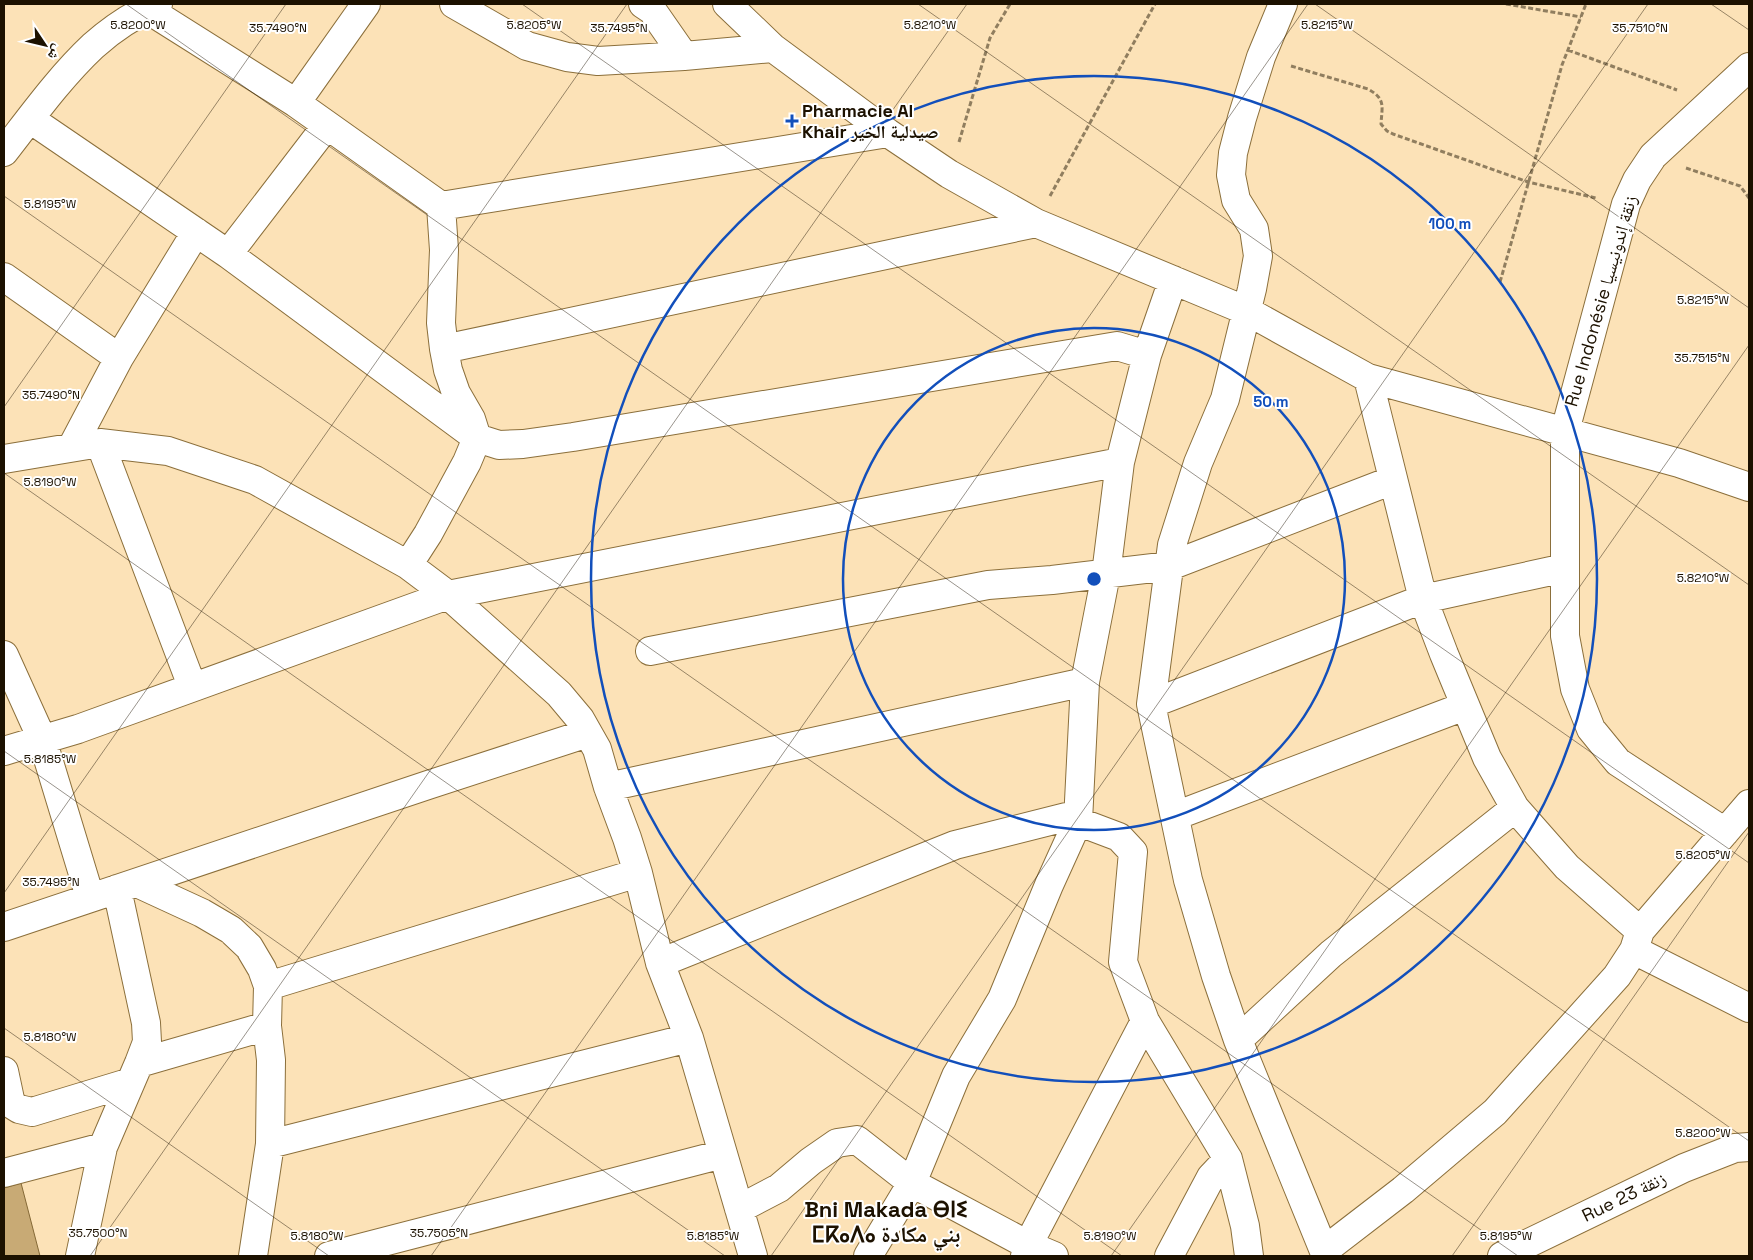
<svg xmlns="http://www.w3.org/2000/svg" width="1753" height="1260" font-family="'Space Grotesk','Noto Naskh Arabic','Noto Sans Tifinagh',sans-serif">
<rect width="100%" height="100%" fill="#fce2b7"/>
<path fill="#c8aa75" stroke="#856936" d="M21,1183L40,1256H4V1188Z"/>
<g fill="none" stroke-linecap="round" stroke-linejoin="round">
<defs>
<path id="minor" d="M454,4L527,46L567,57L598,61L684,56L773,48
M643,4L652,10L684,56
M727,4L773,48L888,133L949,174L1036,223L1247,311L1368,378L1679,463L1749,487
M1283,4L1261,57L1242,118L1233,153L1231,175L1236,200L1254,229L1258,256L1252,289L1225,399L1198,463L1172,545L1151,704L1188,880L1216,976L1238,1040L1326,1256
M147,9L296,103L441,206L888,133
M296,103L366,4
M30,119L228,254L477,438L499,445L523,444L573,437L1117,346L1147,355
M4,152C32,116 60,77 93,46C112,29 135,14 158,4
M228,254L327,125
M4,277L119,358
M444,349L1036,223
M1368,378L1423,599L1444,654L1487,758L1515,808L1567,867L1640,931
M100,443L192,686
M72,447L119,358L196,232
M4,459L100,443L168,451L255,480L408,565L448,595L559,694L580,719L597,749L608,787L627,838L638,873L660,963L689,1038L753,1256
M408,565L428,534L467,462L477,438L471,419L456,393L448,370L444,349L441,323L444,250L441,206
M650,651L988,585L1052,580L1170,566L1393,480
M4,655L42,739L90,897
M1151,704L1423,599L1565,568
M4,751L78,729L448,595L1120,462
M608,787L1085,682
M1175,816L1465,706
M1725,832L1618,762L1591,729L1575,689L1565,636V431L1626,204L1637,180L1653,156L1749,67
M137,883L202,913L231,930L249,947L262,969L268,986L267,1026L271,1060L270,1144L253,1256
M4,927L428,785L588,733
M1634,950L1749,1008
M660,963L955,845L1066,817L1119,837L1133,852L1123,962L1145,1021L1228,1159L1245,1226L1249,1256
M268,986L638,873
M1238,1040L1331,954L1515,808
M139,1063L267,1026
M4,1071L11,1104L19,1109L32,1112L131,1082
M270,1144L689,1038
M4,1173L103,1147
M739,1209L779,1188L811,1161L837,1143L857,1140L912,1183L1028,1245L1054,1256
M1325,1250L1403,1190L1495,1112L1617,976L1634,950L1640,931L1749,804
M80,1256L103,1147L139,1063L147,1042L146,1023L117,889
M329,1256L723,1154
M868,1256L912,1183L956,1076L1002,999L1049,885L1078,821L1085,682L1106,574L1120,462L1147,355L1173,280
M1025,1256L1028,1245L1145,1021
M1169,1256L1211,1177L1228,1159
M1502,1256L1684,1168L1735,1148L1749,1147"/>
</defs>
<use href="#minor" stroke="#8b6f3b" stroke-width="30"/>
<path stroke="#907e5f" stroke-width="3" stroke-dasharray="5 2.5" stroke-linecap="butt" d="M1506,4L1581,17
M1568,50L1677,90
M1291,66L1368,89C1386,99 1382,106 1381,124L1387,131L1393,134L1528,182L1596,198
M959,142L990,38L1010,4
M1686,168L1740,186L1749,198
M1050,196L1155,4
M1500,282L1562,65L1586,4"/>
<use href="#minor" stroke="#fff" stroke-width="28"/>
</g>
<path fill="none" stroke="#1c1100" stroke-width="1" stroke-opacity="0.45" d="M126,4L1749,1141M522,4L1749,863M918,4L1749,585M1315,4L1749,308M1711,4L1749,30M4,196L1518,1256M4,407L286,4M4,473L1122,1256M4,751L725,1256M4,893L627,4M4,1028L329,1256M90,1256L967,4M431,1256L1308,4M771,1256L1648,4M1111,1256L1749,345M1452,1256L1749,832"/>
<g fill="none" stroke="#124fbb" stroke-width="2.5">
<circle cx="1094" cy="579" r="251"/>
<circle cx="1094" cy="579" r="503"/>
</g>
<path fill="#124fbb" stroke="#fff" stroke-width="2" d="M789.5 113.5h5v5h5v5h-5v5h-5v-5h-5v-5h5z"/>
<g text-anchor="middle" stroke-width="4" stroke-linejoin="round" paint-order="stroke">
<g font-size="18" font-weight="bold" fill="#1c1100" stroke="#fff" text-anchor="start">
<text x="802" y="117">Pharmacie Al<tspan x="802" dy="21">Khair صيدلية الخير</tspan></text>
</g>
<g font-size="18" fill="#1c1100" stroke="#fff">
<text transform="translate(1601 301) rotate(-74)" y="6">Rue Indonésie زنقة إندونيسيا</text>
<text transform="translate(1624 1197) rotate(-26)" y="6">Rue 23 زنقة</text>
</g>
<g font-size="22" font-weight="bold" fill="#1c1100" stroke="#fff">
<text x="886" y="1217">Bni Makada ⴱⵏⵉ<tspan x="886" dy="25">ⵎⴽⴰⴷⴰ بني مكادة</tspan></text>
</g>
</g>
<g font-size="12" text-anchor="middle" fill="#1c1100" stroke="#fff" stroke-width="4" stroke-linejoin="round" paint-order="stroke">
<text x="138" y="29">5.8200°W</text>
<text x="534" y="29">5.8205°W</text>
<text x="930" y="29">5.8210°W</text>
<text x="1327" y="29">5.8215°W</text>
<text x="278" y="32">35.7490°N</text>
<text x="619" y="32">35.7495°N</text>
<text x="1640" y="32">35.7510°N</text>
<text x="50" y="208">5.8195°W</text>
<text x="1703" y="304">5.8215°W</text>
<text x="1702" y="362">35.7515°N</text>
<text x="51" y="399">35.7490°N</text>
<text x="50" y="486">5.8190°W</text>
<text x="1703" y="582">5.8210°W</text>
<text x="50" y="763">5.8185°W</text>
<text x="1703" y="859">5.8205°W</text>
<text x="51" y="886">35.7495°N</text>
<text x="50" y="1041">5.8180°W</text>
<text x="1703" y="1137">5.8200°W</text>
<text x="98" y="1237">35.7500°N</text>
<text x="439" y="1237">35.7505°N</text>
<text x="317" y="1240">5.8180°W</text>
<text x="713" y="1240">5.8185°W</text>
<text x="1110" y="1240">5.8190°W</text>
<text x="1506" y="1240">5.8195°W</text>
</g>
<circle cx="1094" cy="579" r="8" fill="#124fbb" stroke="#fff" stroke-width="2.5"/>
<g font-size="15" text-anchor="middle" font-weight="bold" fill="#124fbb" stroke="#fff" stroke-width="4" stroke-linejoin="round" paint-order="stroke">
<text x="1450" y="229">100 m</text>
<text x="1271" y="407">50 m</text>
</g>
<rect width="1753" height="1260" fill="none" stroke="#1c1100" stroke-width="10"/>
<g transform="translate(45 45) rotate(125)" stroke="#ffffff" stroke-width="4" paint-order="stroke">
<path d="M0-4L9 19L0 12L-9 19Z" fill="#1c1100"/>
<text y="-8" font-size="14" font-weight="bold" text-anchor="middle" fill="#1c1100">ش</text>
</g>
</svg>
